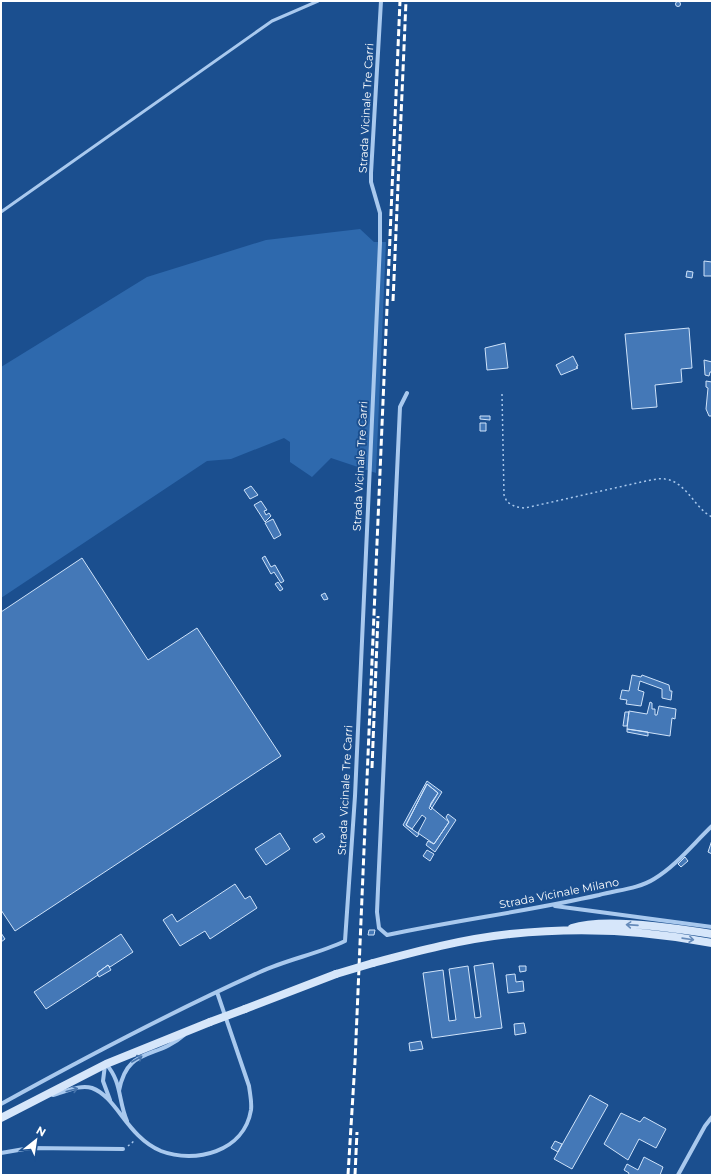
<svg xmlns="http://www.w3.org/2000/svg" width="713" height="1176" font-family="Montserrat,sans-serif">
<rect width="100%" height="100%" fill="#1b4f8f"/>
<path fill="#2e69ad" d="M360,229L374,242H386L376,473L331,458L312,477L290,462V442L284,438L231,459L207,461L1,598V367L147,277L266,240Z"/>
<path fill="#4478b7" stroke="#cfe3fa" d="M675.5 4a2.5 2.5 0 1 1 5 0a2.5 2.5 0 1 1-5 0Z
M704,261L712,262V276H704Z
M687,271L693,272L692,278L686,277Z
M689,328L692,368L681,369L682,382L655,385L657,407L632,409L625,334Z
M505,343L508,368L487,370L485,348Z
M573,356L578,366L576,367L578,368L561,375L556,365Z
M704,360L712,362V372H710L709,376L705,375Z
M706,381L712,382V416H709L706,409L708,388L706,387Z
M480,416H490V420L480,419Z
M480,423H486V431H480Z
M251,486L258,495L250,499L244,490Z
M261,501L267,510L264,511L266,515L269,513L271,516L265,522L254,505Z
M273,519L281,535L274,539L265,523Z
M265,556L271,567L275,565L284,581L281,583L274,572L271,574L262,558Z
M82,558L148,660L197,628L281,756L15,931L1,910V612Z
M278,582L283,589L280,591L275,584Z
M325,593L328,599L324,600L321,595Z
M632,675L641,677L642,675L669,685L670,691H672L671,700L662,698V689L640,681L638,690L644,692L641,706L626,704L627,700L620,699L622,690L629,691Z
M650,702L652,703V709H655V715H657L659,706L676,709L675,719L672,718L670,736L627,729L629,711L647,714Z
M625,712H629L627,726H623Z
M627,729L648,732V736L627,732Z
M427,781L442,792L432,808L430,806L431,803L438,793L427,784L406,825L419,834L417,837L403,825Z
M427,784L438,793L429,808L431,810L432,808L449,822L434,844L418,833L426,818L422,815L412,829L406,825Z
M448,814L456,820L435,852L426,845L428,841L434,844L449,822L446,817Z
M280,833L290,849L266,865L255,849Z
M322,833L325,837L316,843L313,839Z
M712,840V854L708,852Z
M427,850L434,854L430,861L423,856Z
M685,857L688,861L681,867L678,864Z
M235,884L245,899L250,896L257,908L210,939L205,931L180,946L163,920L172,914L177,922Z
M369,930H375L374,935H368Z
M1,933L5,939L1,942Z
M121,934L133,952L110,967L108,965L97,973L98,975L46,1009L34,992Z
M493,963L502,1028L432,1038L423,973L443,970L449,1021L456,1020L449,969L468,966L475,1018L481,1017L474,966Z
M108,965L111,970L99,977L97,973Z
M519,966H526V971L520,972Z
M515,974L516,982L523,981L524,991L508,993L506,975Z
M524,1023L526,1033L515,1035L514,1024Z
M421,1041L423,1049L410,1051L409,1043Z
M590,1095L608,1105L572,1169L554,1159Z
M621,1113L640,1122L644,1117L666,1129L656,1148L639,1139L628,1160L604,1144Z
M555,1141L562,1144L558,1152L551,1148Z
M644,1157L663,1167L660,1175H628L629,1173L624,1170L627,1164L638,1170Z"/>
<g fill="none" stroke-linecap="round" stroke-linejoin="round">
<path stroke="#a9c9ee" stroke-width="1.5" stroke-dasharray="2 3" stroke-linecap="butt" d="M502,394L504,495L507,502L516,507L525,508L646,481C652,480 659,478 665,479C687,482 694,508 712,517
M128,1146L134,1141"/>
<path stroke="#a9c9ee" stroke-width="3" d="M1,212L272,21L318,1"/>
<path stroke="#a9c9ee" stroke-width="4" d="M407,393L400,407L378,889L377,912L379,928L387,935C458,920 529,911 599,895C617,890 638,889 654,879C676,866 694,843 712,826
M555,906L712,927
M106,1064C122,1082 118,1100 127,1121
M105,1065L103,1081L110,1100
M119,1091C127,1046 156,1060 184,1035
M53,1095C65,1092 80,1084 92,1088C117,1097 127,1137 161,1151C195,1164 244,1152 251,1110C252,1102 250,1094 249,1086L217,992
M1,1104C86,1057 171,1012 260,972C288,959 318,954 345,941L355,796L380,243V213L371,182V173L381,1
M1,1153L30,1148L123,1149
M678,1175L705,1126L712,1117"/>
<path stroke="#d6e6fa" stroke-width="8" d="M572,928C605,917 676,928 712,934
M373,963C418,951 463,939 510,934C576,927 646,930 712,943
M245,1009L336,974
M1,1118L106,1064L210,1022"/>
<path stroke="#fff" stroke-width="3" stroke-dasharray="7 3" stroke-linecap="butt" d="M393,301L406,1
M372,768L378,616
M348,1175L355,1062L400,1
M355,1175L357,1132"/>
<path stroke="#d6e6fa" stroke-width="8" d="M336,974L373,963
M210,1022L245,1009"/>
</g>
<defs><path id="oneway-shaft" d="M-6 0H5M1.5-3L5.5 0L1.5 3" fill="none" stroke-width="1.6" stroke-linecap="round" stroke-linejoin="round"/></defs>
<g stroke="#668bba">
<use href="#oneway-shaft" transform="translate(632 925) rotate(-176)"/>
<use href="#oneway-shaft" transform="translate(688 939) rotate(8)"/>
</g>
<g stroke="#4674ac">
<use href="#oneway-shaft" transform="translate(137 1059) rotate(-30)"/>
<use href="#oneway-shaft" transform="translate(72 1090) rotate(-15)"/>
</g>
<g text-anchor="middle" stroke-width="4" stroke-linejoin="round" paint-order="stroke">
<g font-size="11" fill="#fff" stroke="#1b4f8f">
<text transform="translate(366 108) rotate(-87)" y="4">Strada Vicinale Tre Carri</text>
<text transform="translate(360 466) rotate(-87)" y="4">Strada Vicinale Tre Carri</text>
<text transform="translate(345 790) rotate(-87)" y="4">Strada Vicinale Tre Carri</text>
<text transform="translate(559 893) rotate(-11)" y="4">Strada Vicinale Milano</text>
</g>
</g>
<rect width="713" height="1176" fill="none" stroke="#ffffff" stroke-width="4"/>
<g transform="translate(36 1140) rotate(30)" stroke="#1b4f8f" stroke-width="3" paint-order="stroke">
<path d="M0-3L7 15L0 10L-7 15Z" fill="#ffffff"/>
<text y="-6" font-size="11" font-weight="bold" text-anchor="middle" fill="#ffffff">N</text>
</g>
</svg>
